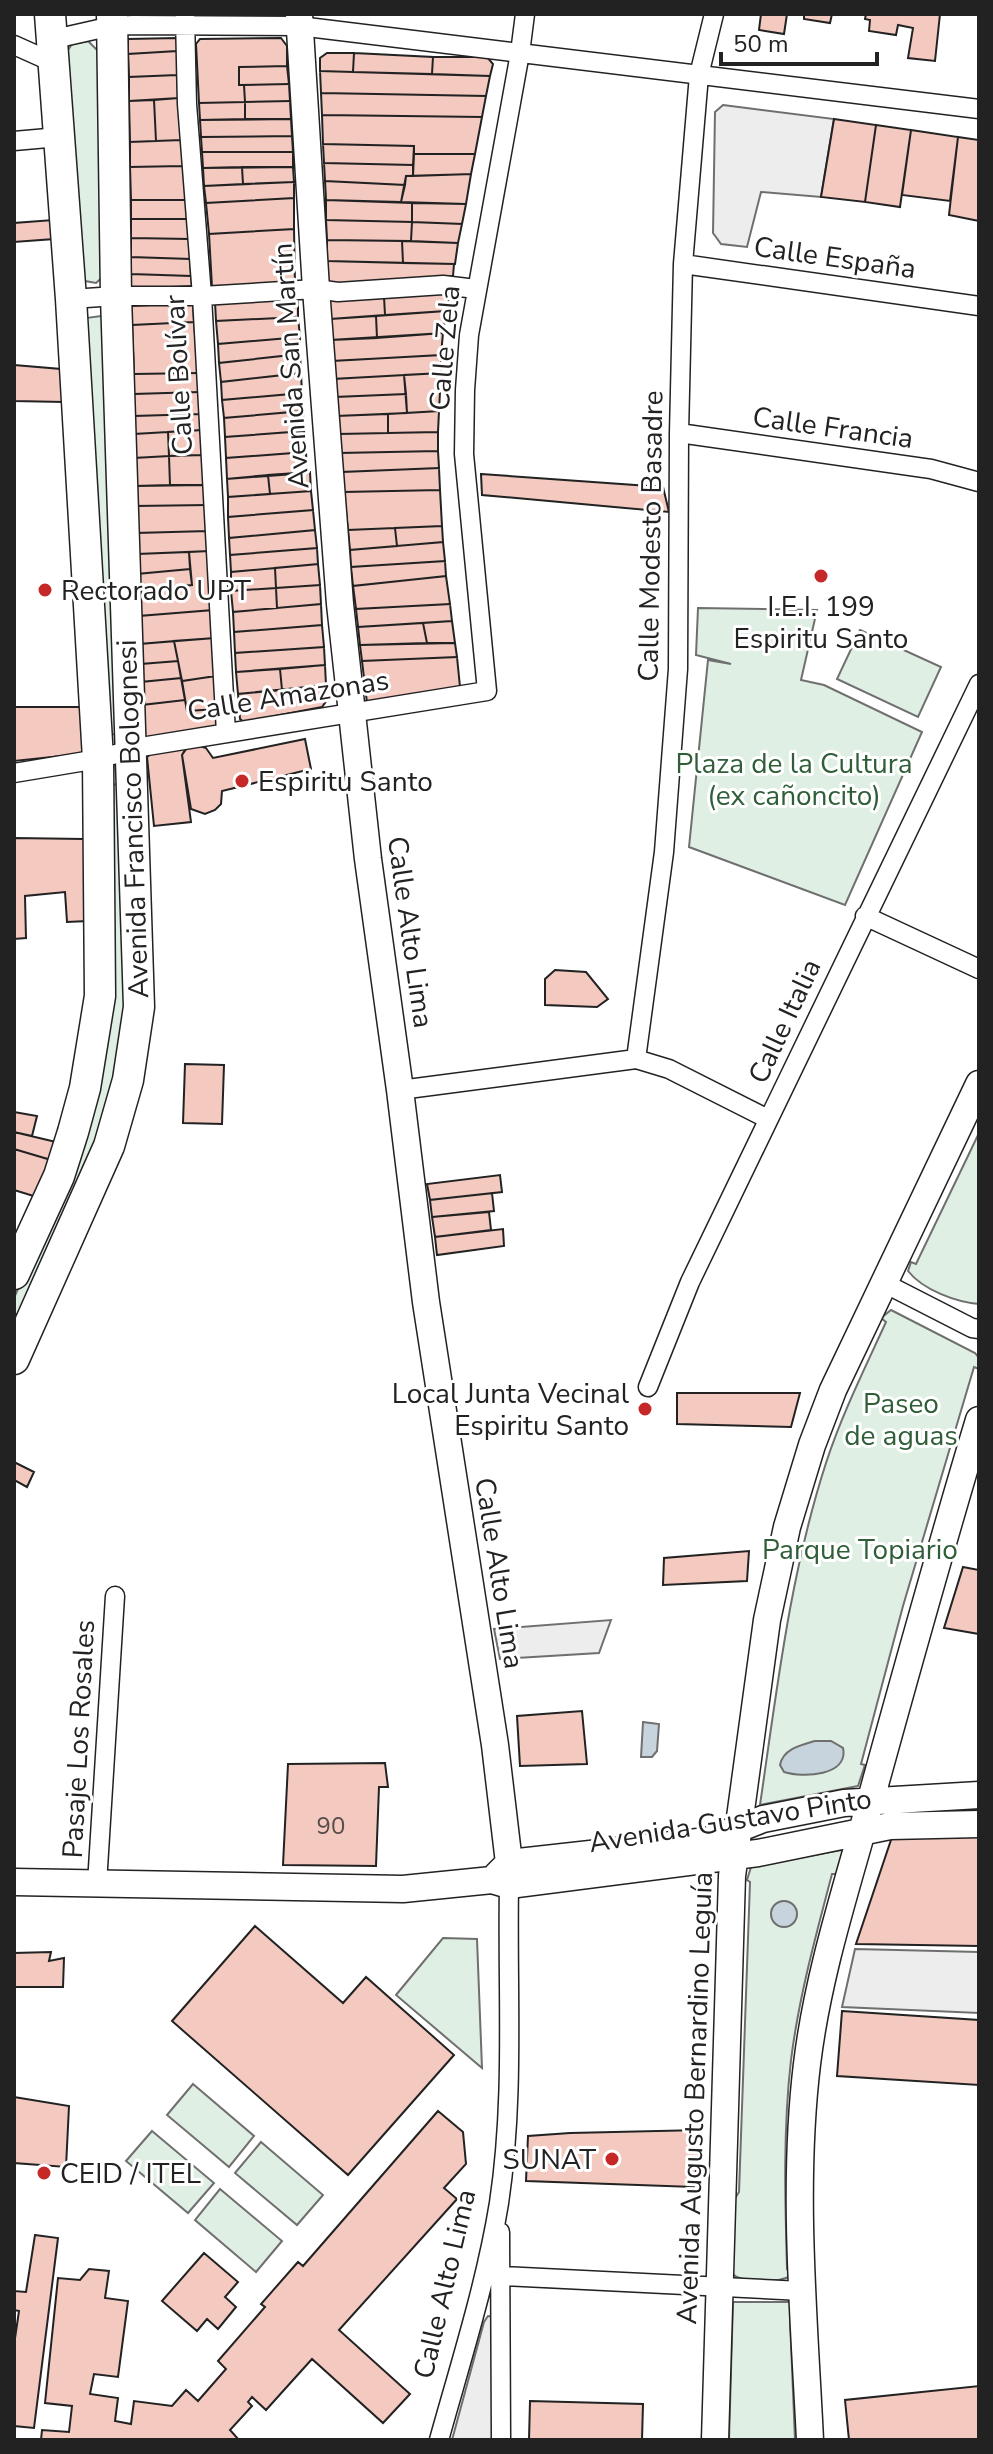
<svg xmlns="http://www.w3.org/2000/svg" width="993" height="2454" font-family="'Nunito Sans',sans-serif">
<rect width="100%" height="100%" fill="#fff"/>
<path fill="#e0efe3" stroke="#6f6f6f" stroke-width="2" d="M88,41L98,51L106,274L96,283L85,281L77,272L63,58L72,44Z
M101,316L111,325L120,733L110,735L86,318Z
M698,608L817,610L801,680L824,685L922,732L845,905L689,847L708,660L731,664L696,655Z
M860,630L941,667L918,717L837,679Z
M119,784L132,990L103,1140L18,1315L14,1313V1298L63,1185L110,785Z
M979,1133V1304C956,1302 923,1290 908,1271L911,1262L916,1264Z
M891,1310L975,1353L979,1358V1369L974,1367L903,1606L861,1764L865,1765L858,1786L760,1805C777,1689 790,1574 826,1463C842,1414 865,1368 886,1322L881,1318Z
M841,1850L846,1853L839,1874H832C816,1935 799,1996 791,2060C783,2129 785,2200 787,2269L791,2268V2276C777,2283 743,2284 731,2273L734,2200L739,2192L750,1882L747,1880L751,1867Z
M443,1938L477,1939L482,2068L396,1995Z
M193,2084L254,2136L229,2167L167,2115Z
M152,2131L214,2183L188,2213L126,2161Z
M261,2142L323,2195L297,2225L235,2173Z
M220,2189L282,2241L256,2272L195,2220Z
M733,2302H792L796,2317L790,2319L795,2440H729Z"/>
<path fill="#ededed" stroke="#6f6f6f" stroke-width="2" d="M723,105L834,119L821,197L761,192L747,247L721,244L713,233L715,112Z
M611,1620L599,1653L500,1659L494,1629Z
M855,1949L979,1952V2013L842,2007Z
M488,2316L493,2317L495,2440H452L484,2322Z"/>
<path fill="#c7d3dd" stroke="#6f6f6f" stroke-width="2" d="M643,1722L659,1724L657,1751L652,1757H641Z
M815,1741H831L843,1748C849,1776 803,1778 784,1772L780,1765C783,1749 801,1745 815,1741Z
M771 1914a13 13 0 1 1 26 0a13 13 0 1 1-26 0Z"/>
<path fill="#f3c9c0" stroke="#222" stroke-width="2" d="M761,14H787L784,34L759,30Z
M804,14H832L830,23L804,19Z
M866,14H940L935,61L908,58L913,28L898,25L896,35L869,31L870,20L865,19Z
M177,38V51L128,54V39Z
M281,38L287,46V66L239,67V85H244L245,102L199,103L196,44L200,39Z
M177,51V75L129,77L128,54Z
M327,53H354L353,72L320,71V58Z
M354,53L433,57L432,74L353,72Z
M433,57H487L493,64L490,76L432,74Z
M287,66L289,84L239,85V67Z
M320,71L353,72L490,76L486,96L321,93Z
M177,75L179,98L129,101V77Z
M289,84L290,101L245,102L244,85Z
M321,93L486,96L482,117L322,115Z
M179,98L181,140L156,141L154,100Z
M154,100L156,141L130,142L129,101Z
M290,101L291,119H245V102Z
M245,102V119L200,120L199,103Z
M322,115L482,117L475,154H414V146L323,144Z
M291,119L292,136L201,137L200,120Z
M834,119L876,125L865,202L821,197Z
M876,125L911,130L900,207L865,202Z
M911,130L958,137L950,201L902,195Z
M292,136L293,152H202L201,137Z
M958,137L979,140V221L949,215Z
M181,140L183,166L130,167V142Z
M323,144L414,146L413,165L324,163Z
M202,152H293V167L203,168Z
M414,154H475L471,174L413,176Z
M324,163L413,165V176H406L405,185L325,181Z
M183,166L186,200H131L130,167Z
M242,167H293L294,182L243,184Z
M242,167L243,184L204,186L203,168Z
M471,174L466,204L401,202L406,176Z
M325,181L405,185L401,202L326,200Z
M294,182V198L206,203L204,186Z
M294,198V229L209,234L206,203Z
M131,200H186L187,219H131Z
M326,200L412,203V222L326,220Z
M412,203L466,204L462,224L412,222Z
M131,219H187L189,239L131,238Z
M53,220L54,239L14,242V223Z
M326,220L412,222L411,241L327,240Z
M412,222L462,224L458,243L411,241Z
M294,229L295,283L212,287L209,234Z
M131,238L189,239L190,259L131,257Z
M327,240L402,241L403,263L327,261Z
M402,241L458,243L455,264L403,263Z
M131,257L190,259L191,276L131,274Z
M327,261L454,264L453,276L331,285L328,279Z
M131,274L191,276L192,286L131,289Z
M450,292L446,311L385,315L384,297Z
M292,297L298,302V317L216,321L215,302Z
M384,297L385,315L330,319L329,300Z
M193,303L194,322L132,325L131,306Z
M446,311L443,333L377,338L376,316Z
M376,316L377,338L331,340L330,319Z
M298,317L300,337L218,344L216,321Z
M194,322L198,373L134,374L132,325Z
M443,333L441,355L332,361L331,340Z
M300,337V354L219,363L218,344Z
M300,354L301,373L221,382L219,363Z
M441,355V373L333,379L332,361Z
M14,365L61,369L64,402L14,401Z
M198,373L199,392L134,394V374Z
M301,373L302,393L222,400L221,382Z
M441,373L439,411L407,413L404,375Z
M404,375L406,394L335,397L333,379Z
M199,392L200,414L134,416V394Z
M302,393L303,411L224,418L222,400Z
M406,394L407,413L336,416L335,397Z
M303,411L304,431L225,437L224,418Z
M439,411L438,432L388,433V414Z
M200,414L202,430L134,434V416Z
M388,414V433L339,434L336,416Z
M202,430L203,455L169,456L168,432Z
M304,431L306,452L226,458L225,437Z
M168,432L169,456L134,458V434Z
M438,432V451L340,453L339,434Z
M438,451L439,468L342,472L340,453Z
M306,452L307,473L227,479L226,458Z
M203,455L205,485H170L169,456Z
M169,456L170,485L135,486L134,458Z
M439,468L440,490L344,492L342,472Z
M310,472L311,491L270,494L268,475Z
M481,474L663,487L669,512L482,495Z
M268,475L270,494L228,497L227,479Z
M205,485L207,505L135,506V486Z
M440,490L442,526L348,530L344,492Z
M311,491L313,510L228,517V497Z
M207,505L208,531L136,533L135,506Z
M313,510L315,530L229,538L228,517Z
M442,526L443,542L397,546L395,528Z
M395,528L397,546L350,550L348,530Z
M315,530L317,548L230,555L229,538Z
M208,531L210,551L137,554L136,533Z
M443,542L445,561L351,567L350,550Z
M317,548L318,564L231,572L230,555Z
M210,551L213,610L139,616L138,590L192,585L189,552Z
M189,552L190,569L137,574V554Z
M445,561L446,576L353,586L351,567Z
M318,564L320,585L276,588L275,568Z
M275,568L276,588L231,591V572Z
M190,569L192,585L138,590L137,574Z
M446,576L450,604L356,609L353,586Z
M320,585L321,604L277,608L276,588Z
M276,588L277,608L233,612L231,591Z
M321,604L322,625L234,632L233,612Z
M450,604L452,621L358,627L356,609Z
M213,610L214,638L140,644L139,616Z
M452,621L455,643H427L423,623Z
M423,623L427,643L360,645L358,627Z
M322,625L324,647L235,653L234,632Z
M214,638L216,676L182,681L174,641Z
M174,641L178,661L141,664L140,644Z
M455,643L457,657L362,661L360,645Z
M324,647L325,665L236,672L235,653Z
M457,657L460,687L367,703L362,661Z
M178,661L181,678L141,682V664Z
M325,665L326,685L282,690L280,669Z
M280,669L282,690L238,694L236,672Z
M216,676L218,709L187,711L182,681Z
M181,678L185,700L142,705L141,682Z
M326,685L327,700L322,707L244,722L240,719L238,694Z
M185,700L187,711L218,709L219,727L149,741L143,736L142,705Z
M14,707H83L84,748L81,754L14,761Z
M305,739L311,769L222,791L221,804L215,810L205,814L191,809L182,755L187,747L197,745L206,748L213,758Z
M189,745L182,755L191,822L154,826L147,757L156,750Z
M14,838L84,839L88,921L67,922L65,892L25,896L26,938L14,939Z
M555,970L586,972L608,999L597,1007L545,1005V979Z
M185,1064L224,1065L222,1124L183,1123Z
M14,1112L37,1116L32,1136L14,1132Z
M14,1132L56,1142L51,1160L14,1149Z
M14,1149L51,1160L40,1198L14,1190Z
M500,1175L502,1192L430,1200L427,1184Z
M492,1193L494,1211L432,1217L430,1200Z
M489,1212L491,1230L435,1237L432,1217Z
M503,1229L504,1246L437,1255L435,1237Z
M677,1393H800L791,1427L677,1424Z
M14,1462L34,1472L27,1487L14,1480Z
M749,1551L747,1581L663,1585L664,1558Z
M963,1567L979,1570V1634L944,1628Z
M582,1711L587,1764L520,1766L517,1716Z
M385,1763L388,1787H379L376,1866L283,1865L288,1764Z
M979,1833V1946L856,1944L893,1834Z
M255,1926L343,2003L366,1977L454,2055L348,2175L172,2021Z
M51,1952L49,1961L64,1958L63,1987H14V1953Z
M842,2011L979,2020V2085L837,2076Z
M14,2097L69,2106L66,2167L14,2163Z
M438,2111L463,2132L466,2164L444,2188L457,2199L339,2330L410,2394L383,2423L312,2359L266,2410L252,2397L248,2402L252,2406L230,2430L239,2440H41L42,2430L69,2432L72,2406L45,2403L58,2278L80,2280L89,2269L109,2271L105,2298L128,2301L118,2377L94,2374L90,2394L118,2398L115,2421L131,2424L134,2401L172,2406L186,2390L198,2401L226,2369L218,2361L265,2307L261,2304L298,2262L303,2266Z
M701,2130L694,2187L526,2181L528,2136L570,2133Z
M35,2235L58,2238L34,2428L14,2426V2345L19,2311L14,2310V2291L26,2292Z
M204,2253L238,2282L225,2297L236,2307L218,2329L207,2319L197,2331L162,2301Z
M979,2386V2440H849L845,2400Z
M530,2401L643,2404L642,2440H529Z"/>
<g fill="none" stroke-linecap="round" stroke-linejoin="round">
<defs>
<path id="street" d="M185,17L187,104L202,296L226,733
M50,40L112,26L133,25L299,26L979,109
M14,45L52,62
M14,141L59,137
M683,264L979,306
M71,299L116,296H202L316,289L338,292L443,285L476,289
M679,433L931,469L979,482
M14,773L98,759L141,747L487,691L464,454L465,390L469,335L520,53L525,14
M865,916L979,969
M636,1059L664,852L678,669L679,433L683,264L699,75L714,14
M400,1090L636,1059L669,1069L768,1119
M884,1283L972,1328L979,1329
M648,1387L690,1282L979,684
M97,1884L115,1596
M500,2232L501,2440
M485,2275L802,2291
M439,2440C461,2361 486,2283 499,2203C515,2097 507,1991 509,1885"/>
<path id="secondary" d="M299,14L316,289L340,604L368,859L400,1090L426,1302L495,1745L509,1863V1885
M497,1875L509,1863L707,1841L763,1819L844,1803L979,1795
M14,1882L403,1889L492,1880L509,1885L758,1853L890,1826L979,1824
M715,2440L732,1876L767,1620L787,1527L812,1445L833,1390L979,1084
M810,2440C804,2316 792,2188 807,2064C818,1973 847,1887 871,1799C906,1672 941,1546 979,1420"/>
<path id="primary" d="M14,1274L59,1176L73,1132L85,1088L100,996L98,759L71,299L50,14
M14,1359L109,1146L128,1080L139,1007L116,296L112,14"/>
</defs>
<use href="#street" stroke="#222" stroke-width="21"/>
<use href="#secondary" stroke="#222" stroke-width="29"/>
<use href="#primary" stroke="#222" stroke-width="33"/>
<use href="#street" stroke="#fff" stroke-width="18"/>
<use href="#secondary" stroke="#fff" stroke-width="26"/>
<use href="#primary" stroke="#fff" stroke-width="30"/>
</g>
<g fill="#c62828" stroke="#fff" stroke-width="3">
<circle cx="821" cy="576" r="8"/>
<circle cx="45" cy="590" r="8"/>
<circle cx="242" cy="781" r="8"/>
<circle cx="645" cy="1409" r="8"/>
<circle cx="612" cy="2159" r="8"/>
<circle cx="44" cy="2173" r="8"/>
</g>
<g text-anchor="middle" stroke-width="6" stroke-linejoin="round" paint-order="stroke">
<g font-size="24" fill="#564c4a">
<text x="331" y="1834">90</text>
</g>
<g font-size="28" fill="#222" stroke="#fff">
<text transform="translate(835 257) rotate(8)" y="10">Calle España</text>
<text transform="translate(444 348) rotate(-85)" y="10">Calle Zela</text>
<text transform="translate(290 366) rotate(-94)" y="10">Avenida San Martín</text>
<text transform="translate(178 375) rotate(-93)" y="10">Calle Bolívar</text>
<text transform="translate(833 427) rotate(8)" y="10">Calle Francia</text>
<text transform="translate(650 536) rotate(-89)" y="10">Calle Modesto Basadre</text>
<text transform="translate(288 695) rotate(-9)" y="10">Calle Amazonas</text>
<text transform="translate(132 819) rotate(-92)" y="10">Avenida Francisco Bolognesi</text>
<text transform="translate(411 932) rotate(82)" y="10">Calle Alto Lima</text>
<text transform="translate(784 1021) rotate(-65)" y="10">Calle Italia</text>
<text transform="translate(500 1573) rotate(81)" y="10">Calle Alto Lima</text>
<text transform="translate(78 1739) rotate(-87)" y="10">Pasaje Los Rosales</text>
<text transform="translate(730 1820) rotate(-9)" y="10">Avenida Gustavo Pinto</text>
<text transform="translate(694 2098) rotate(-88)" y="10">Avenida Augusto Bernardino Leguía</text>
<text transform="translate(444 2284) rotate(-77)" y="10">Calle Alto Lima</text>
</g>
<g font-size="28" fill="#222" stroke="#fff" text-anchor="start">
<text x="61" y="600">Rectorado UPT</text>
<text x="821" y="616" text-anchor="middle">I.E.I. 199<tspan x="821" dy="32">Espiritu Santo</tspan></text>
<text x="258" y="791">Espiritu Santo</text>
<text x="629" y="1403" text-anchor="end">Local Junta Vecinal<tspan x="629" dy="32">Espiritu Santo</tspan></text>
<text x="596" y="2169" text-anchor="end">SUNAT</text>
<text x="60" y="2183">CEID / ITEL</text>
</g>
<g font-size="28" fill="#2f5e38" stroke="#fff">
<text x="794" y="773">Plaza de la Cultura<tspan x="794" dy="32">(ex cañoncito)</tspan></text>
<text x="901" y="1413">Paseo<tspan x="901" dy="32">de aguas</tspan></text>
<text x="860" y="1559">Parque Topiario</text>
</g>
</g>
<rect width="993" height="2454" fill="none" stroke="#222222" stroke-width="32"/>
<path d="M721 52v12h156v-12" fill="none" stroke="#222222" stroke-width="4"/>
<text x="733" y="52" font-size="24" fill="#222222" stroke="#ffffff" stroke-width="6" paint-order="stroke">50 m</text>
</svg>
